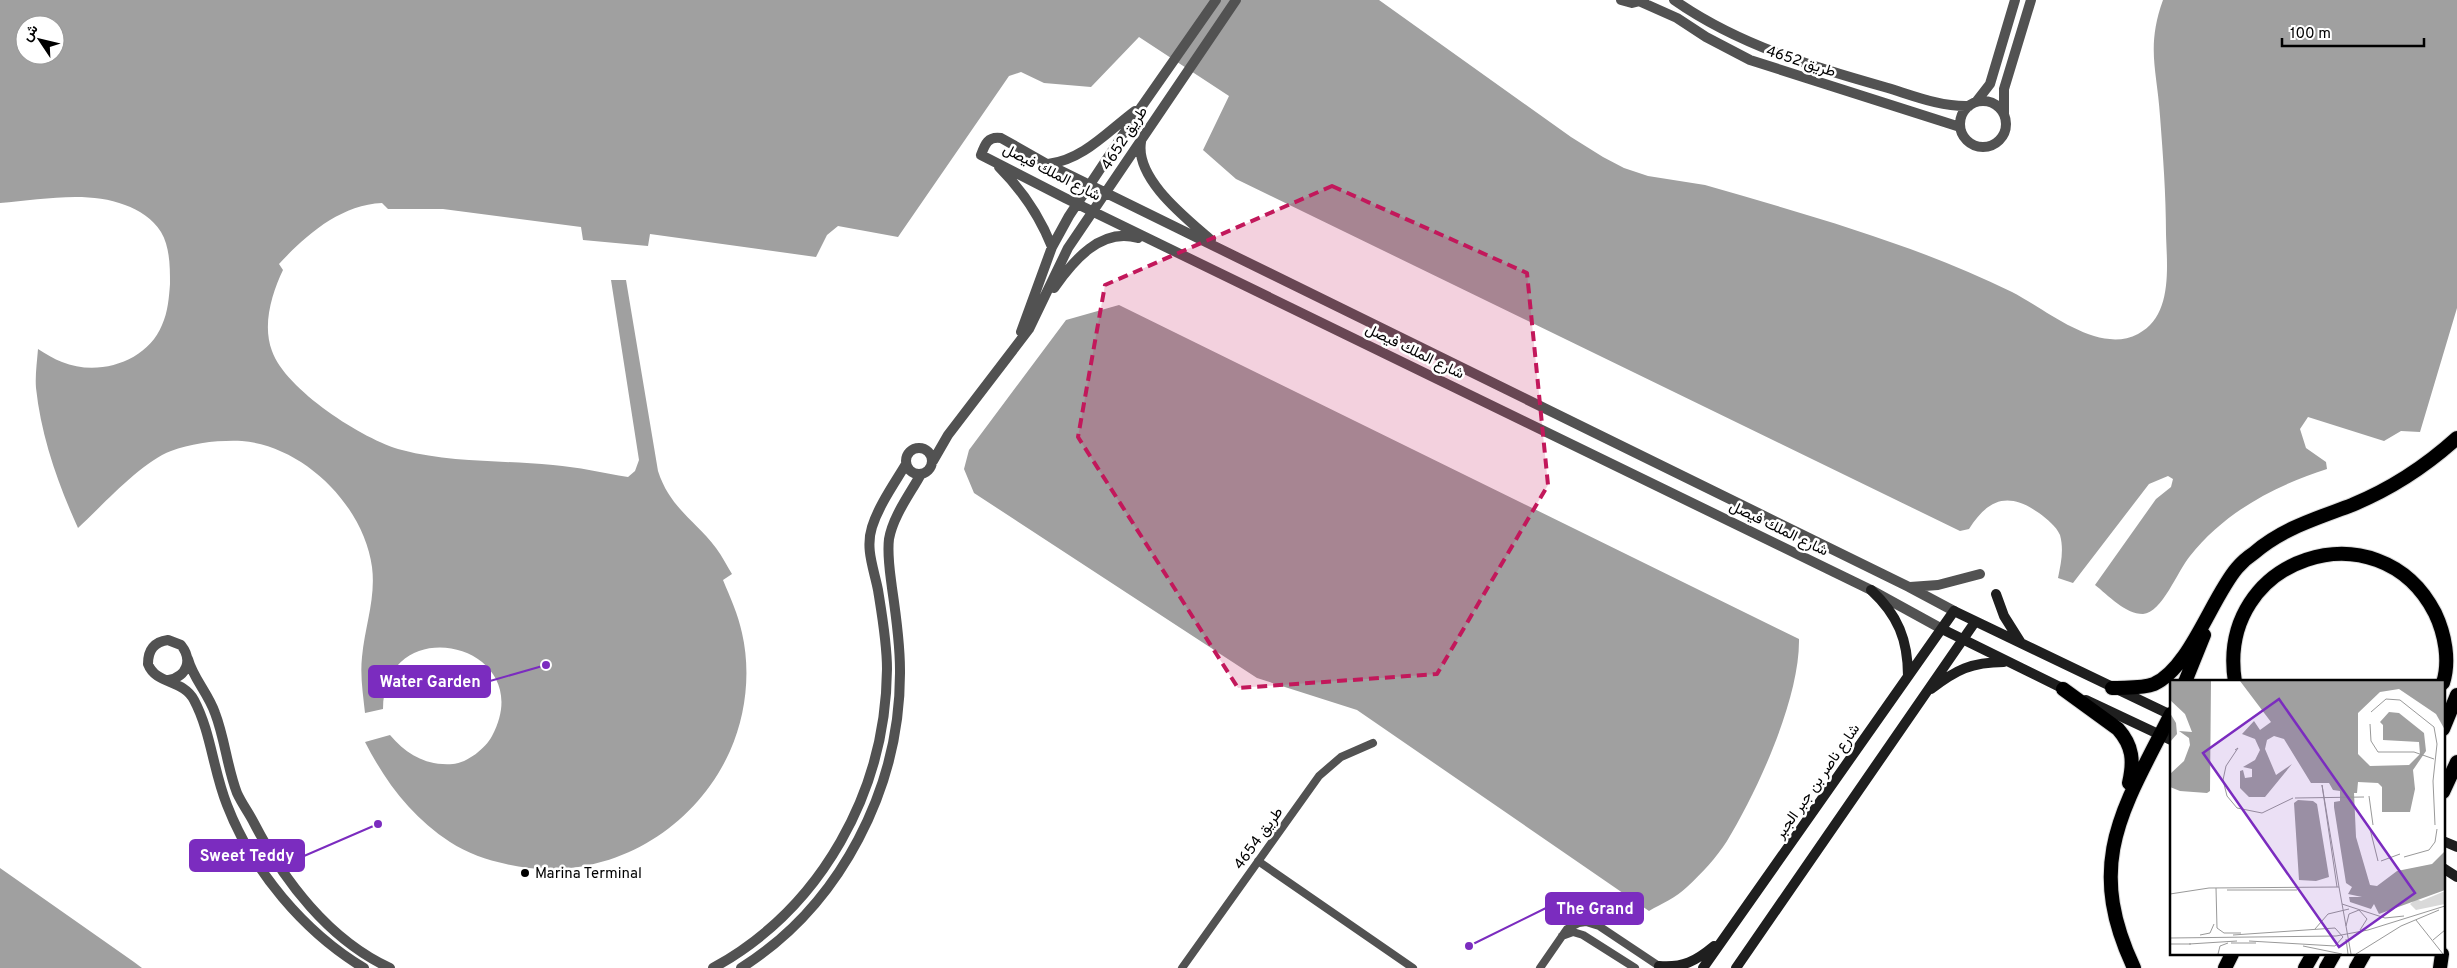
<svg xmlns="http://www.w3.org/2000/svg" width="2457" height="968" font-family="Overpass,Vazirmatn,sans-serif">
<rect width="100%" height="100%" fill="#fff"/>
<path fill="#a0a0a0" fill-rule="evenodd" d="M0,0H1379L1571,137L1603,157L1624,168L1648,176L1705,185C1809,215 1914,244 2012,292C2047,310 2098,355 2138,334C2173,316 2167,267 2166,234C2166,195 2163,155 2160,116C2157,70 2146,47 2163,0H2457V308L2420,432L2401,431L2384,441L2308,417L2300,429L2306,448L2326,462L2327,469C2274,486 2225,512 2190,556C2178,570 2162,613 2143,614C2125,614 2108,595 2095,585L2156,499L2171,487L2173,479L2168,476L2149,484L2073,583L2058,578C2061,563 2064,550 2060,535C2056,526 2047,519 2039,513C2008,491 1988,499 1969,529L1960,531L1236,179L1203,150L1229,96L1139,37L1091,87L1044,83L1021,72L1009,76L898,237L838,226L827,235L816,257L650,234L648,246L583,240L581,227L443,209H388L382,203C340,205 306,235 279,264L283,270C272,293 262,325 272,351C285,389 363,440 402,450C451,463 502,460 553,465C578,467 603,473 628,477L635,471L639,460L611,280H626L658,471C670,508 694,519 716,548C722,556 727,566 732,574L723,580C730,597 738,614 742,633C751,672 746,715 730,751C692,836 598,886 506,864C487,860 467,853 450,842C412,817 386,783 365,742L390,735C407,755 427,766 453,764C467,763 486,748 492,736C541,644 384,606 383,709L365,713C363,694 360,676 362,657C365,626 376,598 372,567C364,506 304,446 242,441C219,440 192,443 171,451C141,462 102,506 78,528C58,484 41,436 36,388C35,376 37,362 38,349C46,354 54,359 62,362C98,377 147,362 162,325C168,312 169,297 170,284C170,267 170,247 161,232C153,219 139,210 125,205C87,190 40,200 0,203ZM25,25H55V55H25Z
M1119,305L1799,639C1800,698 1758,790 1727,841C1717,857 1701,874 1687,887C1677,897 1661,904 1649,911L1357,710L1257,678L974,493L964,469L969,450L1066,320Z
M0,868L134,962L142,968H0Z"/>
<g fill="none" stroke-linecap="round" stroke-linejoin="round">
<defs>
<path id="motorway" d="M2185,682L2204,635
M2235,682C2215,557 2379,504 2435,613C2445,634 2450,661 2443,683
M2112,688C2125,687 2142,689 2154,684C2190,668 2212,597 2237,568C2242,562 2248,557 2254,553C2283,528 2318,518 2352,505C2391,489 2426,466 2457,438
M2063,689L2118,729C2133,746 2134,761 2129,783
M2443,729L2457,695
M2443,792L2457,762
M2134,968C2084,862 2123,809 2171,714
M2225,968L2232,954
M2305,968L2313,954
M2326,968L2334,954
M2356,968L2364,954
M2440,968L2442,954"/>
</defs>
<use href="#motorway" stroke="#dbdbdb" stroke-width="16"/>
<path stroke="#525252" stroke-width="8" d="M1258,861L1413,968
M1562,936L1573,932L1583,935L1635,968
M1182,968L1319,776L1341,757L1373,743
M1540,968L1567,929L1579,923L1586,922L1599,926L1662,968"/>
<path stroke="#525252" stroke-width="10" d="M1621,0L1632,3L1644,0
M1674,0C1738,45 1813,67 1888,88C1914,96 1941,107 1969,106
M1641,2L1677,18L1706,37L1750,60L1960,127
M1960 124a23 23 0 1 1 46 0a23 23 0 1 1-46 0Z
M1976,102L1990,84L2015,0
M2004,113V89L2031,0
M1141,142C1135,179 1186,218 1211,240
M1048,164C1083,160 1108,131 1135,111
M999,167C1022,190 1040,217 1052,247
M1054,288C1073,261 1101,227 1138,238
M1021,332L1052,247L1069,216L1142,106L1216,0
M906 461a13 13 0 1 1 26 0a13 13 0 1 1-26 0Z
M933,461L948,435L1029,329L1068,248L1236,0
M1910,587L1938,585L1980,574
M1942,629L1871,590L1065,198L981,155C985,144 988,136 1001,138L1047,164L1909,587L1954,611
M188,659C193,678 208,693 215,713C225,739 227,767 237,793C242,804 249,813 254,823C284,881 329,940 390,968
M169,680C187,676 193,660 181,645L168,640C154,642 148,650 148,664C156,685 183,679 194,700C211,732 213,770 227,805C252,870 304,932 364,968
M713,968C822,908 886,791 887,669C887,643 882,615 878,590C874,569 865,549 872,527C879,505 894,484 906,464
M741,968C841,905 901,787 900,670C900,643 896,615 892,588C890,572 887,555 889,539C893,516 910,494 921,474"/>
<path stroke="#1f1f1f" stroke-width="10" d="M1871,590C1898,615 1908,640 1908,676
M1996,594L2004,616L2021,643
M1942,629L2068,691
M1931,689C1956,670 1971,662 2004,662
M2086,700L2171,740
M2443,841L2457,847
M2443,868L2457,877
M1659,966C1683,968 1696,961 1714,946
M1703,968L1954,611L2171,715
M1736,968L1975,622"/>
<use href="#motorway" stroke="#000" stroke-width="14"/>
</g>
<path fill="#c2185b" fill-opacity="0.2" stroke="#c2185b" stroke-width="4" stroke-dasharray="10 6" stroke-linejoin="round" d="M1332,186L1527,273L1548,485L1437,674L1238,688L1078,437L1105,285Z"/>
<circle fill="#000" stroke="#fff" stroke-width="2" cx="525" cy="873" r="5"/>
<g text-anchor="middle" stroke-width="5" stroke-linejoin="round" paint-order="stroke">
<g font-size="15" fill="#000" stroke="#fff">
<text transform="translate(1801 61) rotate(18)" y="5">طريق 4652</text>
<text transform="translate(1124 138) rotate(-57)" y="5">طريق 4652</text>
<text transform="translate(1052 172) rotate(27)" y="5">شارع الملك فيصل</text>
<text transform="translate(1415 351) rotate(26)" y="5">شارع الملك فيصل</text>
<text transform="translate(1779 528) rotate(26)" y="5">شارع الملك فيصل</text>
<text transform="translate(1817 781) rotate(-55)" y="5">شارع ناصر بن جبر الجبر</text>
<text transform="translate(1258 838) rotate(-54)" y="5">طريق 4654</text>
</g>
<g font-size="15" fill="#000" stroke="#fff" text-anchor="start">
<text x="535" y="878">Marina Terminal</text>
</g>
</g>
<g transform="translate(2170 680)">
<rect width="275" height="275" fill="#fff"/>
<path d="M275,211V224L246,230L240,224L246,219L251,221Z" fill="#d9d9d9"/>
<path d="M0,1H41L40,111L37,113L10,111L0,107V94L14,81L20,65L19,58L9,51L22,52L15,34L0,20ZM70,1H275V50L266,34L229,9L210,12L188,33V74L200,86L239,85L250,74L249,62L213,60V45L210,42L219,32L229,33L254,53L256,71L243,90L245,109L240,132H212V107L208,103L188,102L187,113H184L186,157L200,205L207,206L227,191L262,184L275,171V210L209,234L204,224L201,229L180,222L179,217H192L178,214L182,207L176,203L164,127V122L170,121V111L163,110L159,103H141L114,59L104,56L97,60L95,69L106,95L122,84L95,117H79L70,108V91L73,90L75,98L82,97V89L73,87L85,80L90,70L85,59L72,54L84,41L90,50L101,42ZM0,33L6,43L7,54L0,62ZM128,120L143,121L147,124L159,197L146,201L129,200L124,123Z" fill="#a0a0a0"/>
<path fill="none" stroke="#999" stroke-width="1" d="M201,32L216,19L230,20L264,47L267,64L263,101L265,145M200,44L201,61L208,72H244L264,79M65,70L68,68L56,86L53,100L57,116L67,128L92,133L123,118M152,105L169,207M152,105L167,207M199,116L203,145M125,118L194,117M200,149L208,181M234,177L259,170L265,162L267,149M211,181L230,174M46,208L47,248L54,253H71M57,210H127M0,214L39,208L169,207L181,274M172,224L215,238L234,236M246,240L273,274M176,246L179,234L189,230L197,239L190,250M145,249L158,234L179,229M30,255L40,253L44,244M63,255L165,248L173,257L165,266L79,261M0,258L166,256L198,250L275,226M176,259L178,274M263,260L275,250M61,263H86M0,264H21M19,264L67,261M133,266L172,274M48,274L50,266L58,263M186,274L231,246L269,230"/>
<path fill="#7b2cbf" fill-opacity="0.15" stroke="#7b2cbf" stroke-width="2.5" d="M109,19L245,213L169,267L33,73Z"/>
<rect width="275" height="275" fill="none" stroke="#000" stroke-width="2.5"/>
</g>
<path fill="none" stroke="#7b2cbf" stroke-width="2" d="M546 665L490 681M378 824L304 856M1469 946L1546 908"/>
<g fill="#7b2cbf" stroke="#fff" stroke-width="2">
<circle cx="546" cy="665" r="5"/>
<circle cx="378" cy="824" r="5"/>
<circle cx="1469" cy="946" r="5"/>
</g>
<g fill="#7b2cbf" stroke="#7b2cbf" stroke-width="2">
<rect x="369" y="666" width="121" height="31" rx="5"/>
<rect x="190" y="840" width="114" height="31" rx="5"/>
<rect x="1546" y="893" width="97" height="31" rx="5"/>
</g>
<g font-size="16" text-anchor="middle" font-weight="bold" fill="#fff">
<text x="430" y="687">Water Garden</text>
<text x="247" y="861">Sweet Teddy</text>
<text x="1595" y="914">The Grand</text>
</g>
<g transform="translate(40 40) rotate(305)"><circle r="24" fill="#ffffff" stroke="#999999"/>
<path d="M0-4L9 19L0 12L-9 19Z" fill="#000000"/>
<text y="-8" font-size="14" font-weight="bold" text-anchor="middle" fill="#000000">ش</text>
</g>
<path d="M2282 38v8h142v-8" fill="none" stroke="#000000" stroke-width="2.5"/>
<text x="2290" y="38" font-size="15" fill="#000000" stroke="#ffffff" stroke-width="4" paint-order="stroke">100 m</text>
</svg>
